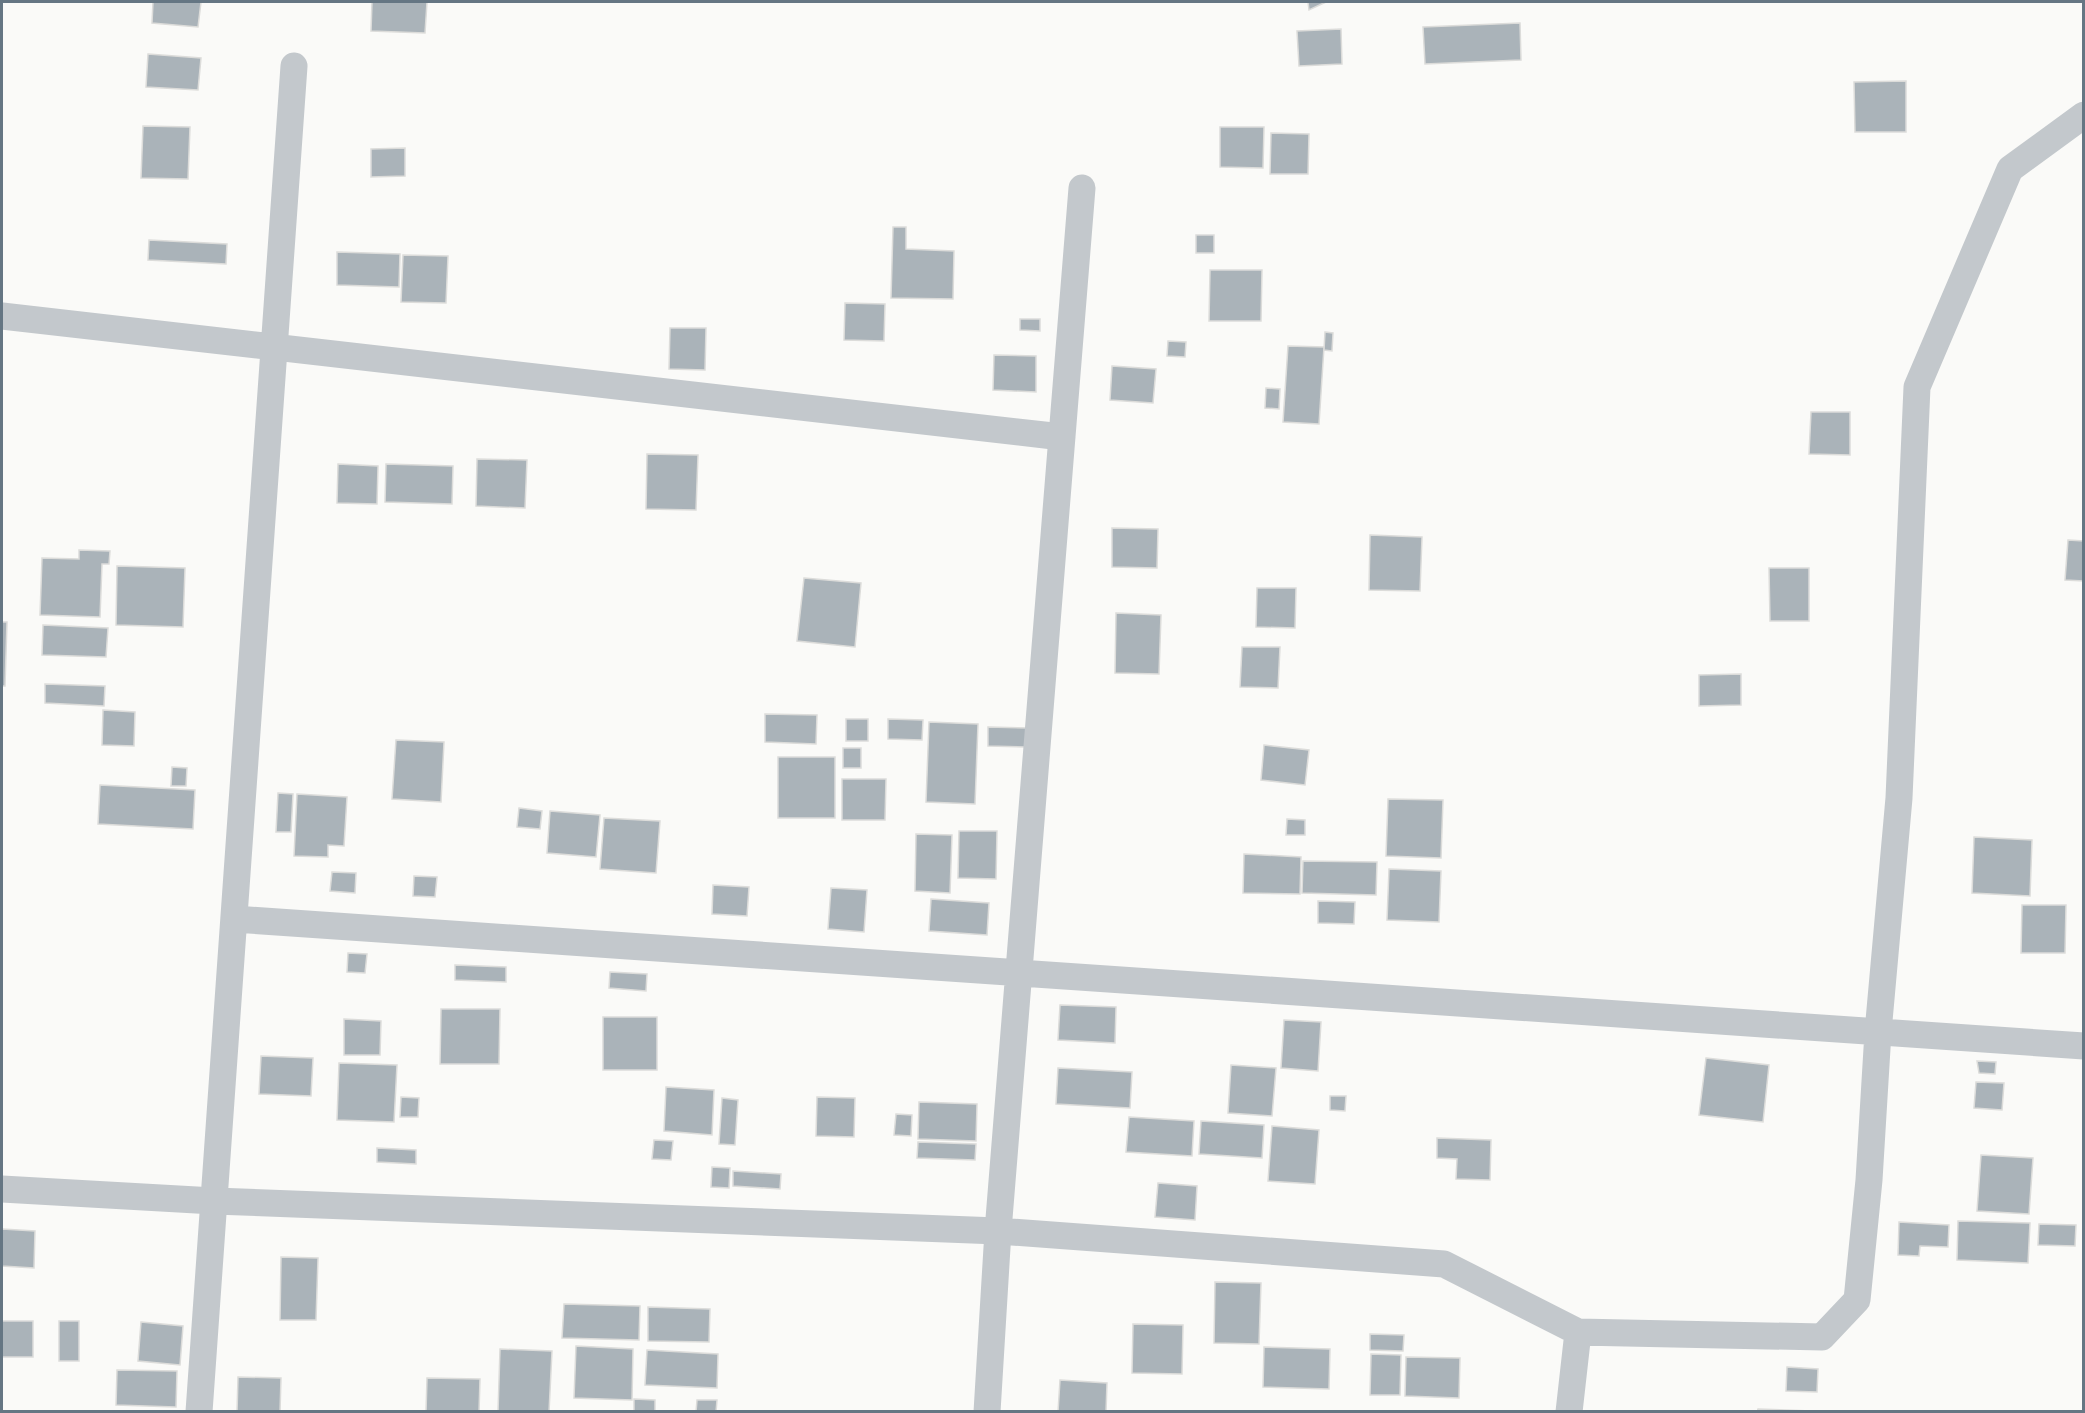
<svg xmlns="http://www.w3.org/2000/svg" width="2085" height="1413" font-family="'Space Grotesk',sans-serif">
<rect width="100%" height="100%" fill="#fafaf8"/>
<path fill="#aab3b9" stroke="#dcdcda" stroke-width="1.5" d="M153,2H201L198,27L152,23Z
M372,2H427L425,33L371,31Z
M1308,2H1326L1309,10Z
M1520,23L1521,60L1425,64L1423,27Z
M1341,29L1342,64L1299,66L1297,31Z
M148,54L201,58L198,90L146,87Z
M1906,81V132H1855L1854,82Z
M143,126L190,127L188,179L141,178Z
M1220,127H1264L1263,168L1220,167Z
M1271,133L1309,134L1308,174H1270Z
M405,148V176L371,177V149Z
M893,227H906V249L954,251L953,299L891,298Z
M1196,235H1214V253H1196Z
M149,240L227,244L226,264L148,260Z
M337,252L400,254L399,287L337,285Z
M403,255L448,256L446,303L401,302Z
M1210,270H1262L1261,321H1209Z
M845,303L885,304L884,341L844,340Z
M1020,319H1040V331L1020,330Z
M670,328H706L705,370L669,369Z
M1325,332L1333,333L1332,351L1324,350Z
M1168,341L1186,342L1185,357L1167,356Z
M1288,346L1324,347L1319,424L1283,422Z
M994,355L1036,356V392L993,390Z
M1112,366L1156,369L1153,403L1110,400Z
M1266,388L1280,389L1279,409L1265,408Z
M1811,412H1850V455L1809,454Z
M647,454L698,455L696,510L646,509Z
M477,459L527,460L525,508L476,506Z
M338,464L378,466L377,504L337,503Z
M386,464L453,466L452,504L385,502Z
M1112,528L1158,529L1157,568L1112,567Z
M1370,535L1422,537L1420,591L1369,590Z
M2068,540L2084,541V581L2065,580Z
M79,550L110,551L109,564H102L100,617L40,615L42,558L79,559Z
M117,566L185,568L183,627L116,625Z
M1769,568H1809V621H1770Z
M804,578L861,583L855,647L797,641Z
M1257,588H1296L1295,628L1256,627Z
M1116,613L1161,615L1159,674L1115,673Z
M2,622H7L5,686H2Z
M43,625L108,628L106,657L42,655Z
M1242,647H1280L1278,688L1240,687Z
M1741,674V705L1699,706V675Z
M45,684L105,686L104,706L45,703Z
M103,710L135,712L134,746L102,745Z
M765,714L817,715L816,744L765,742Z
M846,719H868V741H846Z
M888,719L923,720L922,740L888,739Z
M929,722L978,724L975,804L926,802Z
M988,727L1027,728L1026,747L988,746Z
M396,740L444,742L441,802L392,799Z
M1264,745L1309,750L1305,785L1261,780Z
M843,748H861V768H843Z
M778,757H835V818H778Z
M172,767L187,768L186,786H171Z
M842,779H886L885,820H842Z
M100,785L195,790L193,829L98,824Z
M278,793L293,794L291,832H276Z
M297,794L347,797L344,846L328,845V857L294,856Z
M1388,799L1443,800L1441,858L1386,856Z
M519,808L542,811L540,829L517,827Z
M550,811L600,815L596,857L547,853Z
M604,818L660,821L656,873L600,869Z
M1287,819L1305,820V835H1286Z
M959,831H997L996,879L958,878Z
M916,834L952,835L950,893L915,891Z
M1974,837L2032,840L2030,896L1972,893Z
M1244,854L1301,857L1300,894L1243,893Z
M1303,861L1377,862L1376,895L1302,893Z
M1389,869L1441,871L1439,922L1387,920Z
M332,872L356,873L355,893L330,891Z
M414,876L437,877L435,897L413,896Z
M713,885L749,887L747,916L712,914Z
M831,888L867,890L864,932L828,929Z
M931,899L989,903L987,935L929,931Z
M1318,901L1355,902L1354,924L1318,923Z
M2022,905H2066L2065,953H2021Z
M348,953L367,954L365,973L347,972Z
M455,965L506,967V982L455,980Z
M610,972L647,974L646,991L609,988Z
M1060,1005L1116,1007L1115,1043L1058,1040Z
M441,1009H500L499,1064H440Z
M603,1017H657V1070H603Z
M344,1019L381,1021L380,1055H344Z
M1284,1020L1321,1022L1318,1071L1281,1068Z
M261,1056L313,1058L311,1096L259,1094Z
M1706,1058L1769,1065L1763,1122L1699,1115Z
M1977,1061L1996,1062L1995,1074L1979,1073Z
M339,1063L397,1065L394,1122L337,1120Z
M1231,1065L1276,1068L1272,1116L1228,1113Z
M1058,1068L1132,1072L1130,1108L1056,1104Z
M1976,1082L2004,1083L2002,1110L1974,1108Z
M666,1087L714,1090L712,1135L664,1131Z
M1330,1096H1346L1345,1111L1330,1110Z
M401,1097L419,1098L418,1117H400Z
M817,1097L855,1098L854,1137L816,1136Z
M722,1098L738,1100L735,1145L719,1144Z
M919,1102L977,1104L976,1141L918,1139Z
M896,1114L912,1115L911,1136L894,1135Z
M1129,1117L1194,1121L1192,1156L1126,1152Z
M1201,1121L1264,1125L1262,1158L1199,1154Z
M1272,1126L1319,1130L1315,1184L1268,1181Z
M1437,1138L1491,1140L1490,1180L1456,1179L1457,1159L1437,1158Z
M654,1140L673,1141L671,1160L652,1159Z
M918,1142L976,1144L975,1160L917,1158Z
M377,1148L416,1150V1164L377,1162Z
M1981,1155L2033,1158L2029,1214L1977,1211Z
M712,1167L730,1168L729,1188L711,1187Z
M733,1171L781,1174L780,1189L733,1186Z
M1158,1183L1197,1186L1195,1220L1155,1217Z
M1958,1221L2030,1223L2028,1263L1957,1260Z
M1899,1222L1949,1225L1948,1247L1920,1246L1919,1256L1898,1255Z
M2039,1224L2076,1225L2075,1246L2038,1245Z
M2,1229L35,1231L34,1268L2,1266Z
M281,1257L318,1258L316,1320H280Z
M1215,1282L1261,1283L1259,1344L1214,1343Z
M564,1304L640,1306L639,1340L562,1338Z
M648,1307L710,1309L709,1342L648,1341Z
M2,1321H33V1357H2Z
M59,1321H79V1361H59Z
M141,1322L183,1326L180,1365L138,1361Z
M1133,1324L1183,1325L1182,1374L1132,1373Z
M1370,1334L1404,1335L1403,1351L1370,1350Z
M576,1346L633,1349L632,1400L574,1398Z
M1264,1347L1330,1349L1329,1389L1263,1387Z
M500,1349L552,1351L549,1412H498Z
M647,1350L718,1354L717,1388L645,1385Z
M1371,1354L1401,1355L1400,1395H1370Z
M1406,1357L1460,1358L1459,1398L1405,1396Z
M1787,1367L1818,1369L1817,1392L1786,1391Z
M117,1370L177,1371L176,1407L116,1405Z
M238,1377L281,1378L280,1412H237Z
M427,1378L480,1379L479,1412H426Z
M1060,1380L1107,1383L1106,1412H1058Z
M634,1399L655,1400V1412H634Z
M697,1400H717L716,1412H696Z
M1758,1409L1811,1411V1412H1757Z"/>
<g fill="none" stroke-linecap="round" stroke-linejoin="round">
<path stroke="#c3c8cc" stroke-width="27" d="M2,316L1062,437
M234,919L2084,1046
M2,1189L214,1201L998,1231L1444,1264L1578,1332
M199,1412L294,66
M987,1412L998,1231L1082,188
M1569,1412L1578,1332L1822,1337L1857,1300L1869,1180L1878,1032L1899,798L1917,387L2010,169L2084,115"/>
</g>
<rect width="2085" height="1413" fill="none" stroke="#657683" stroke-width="6"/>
</svg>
